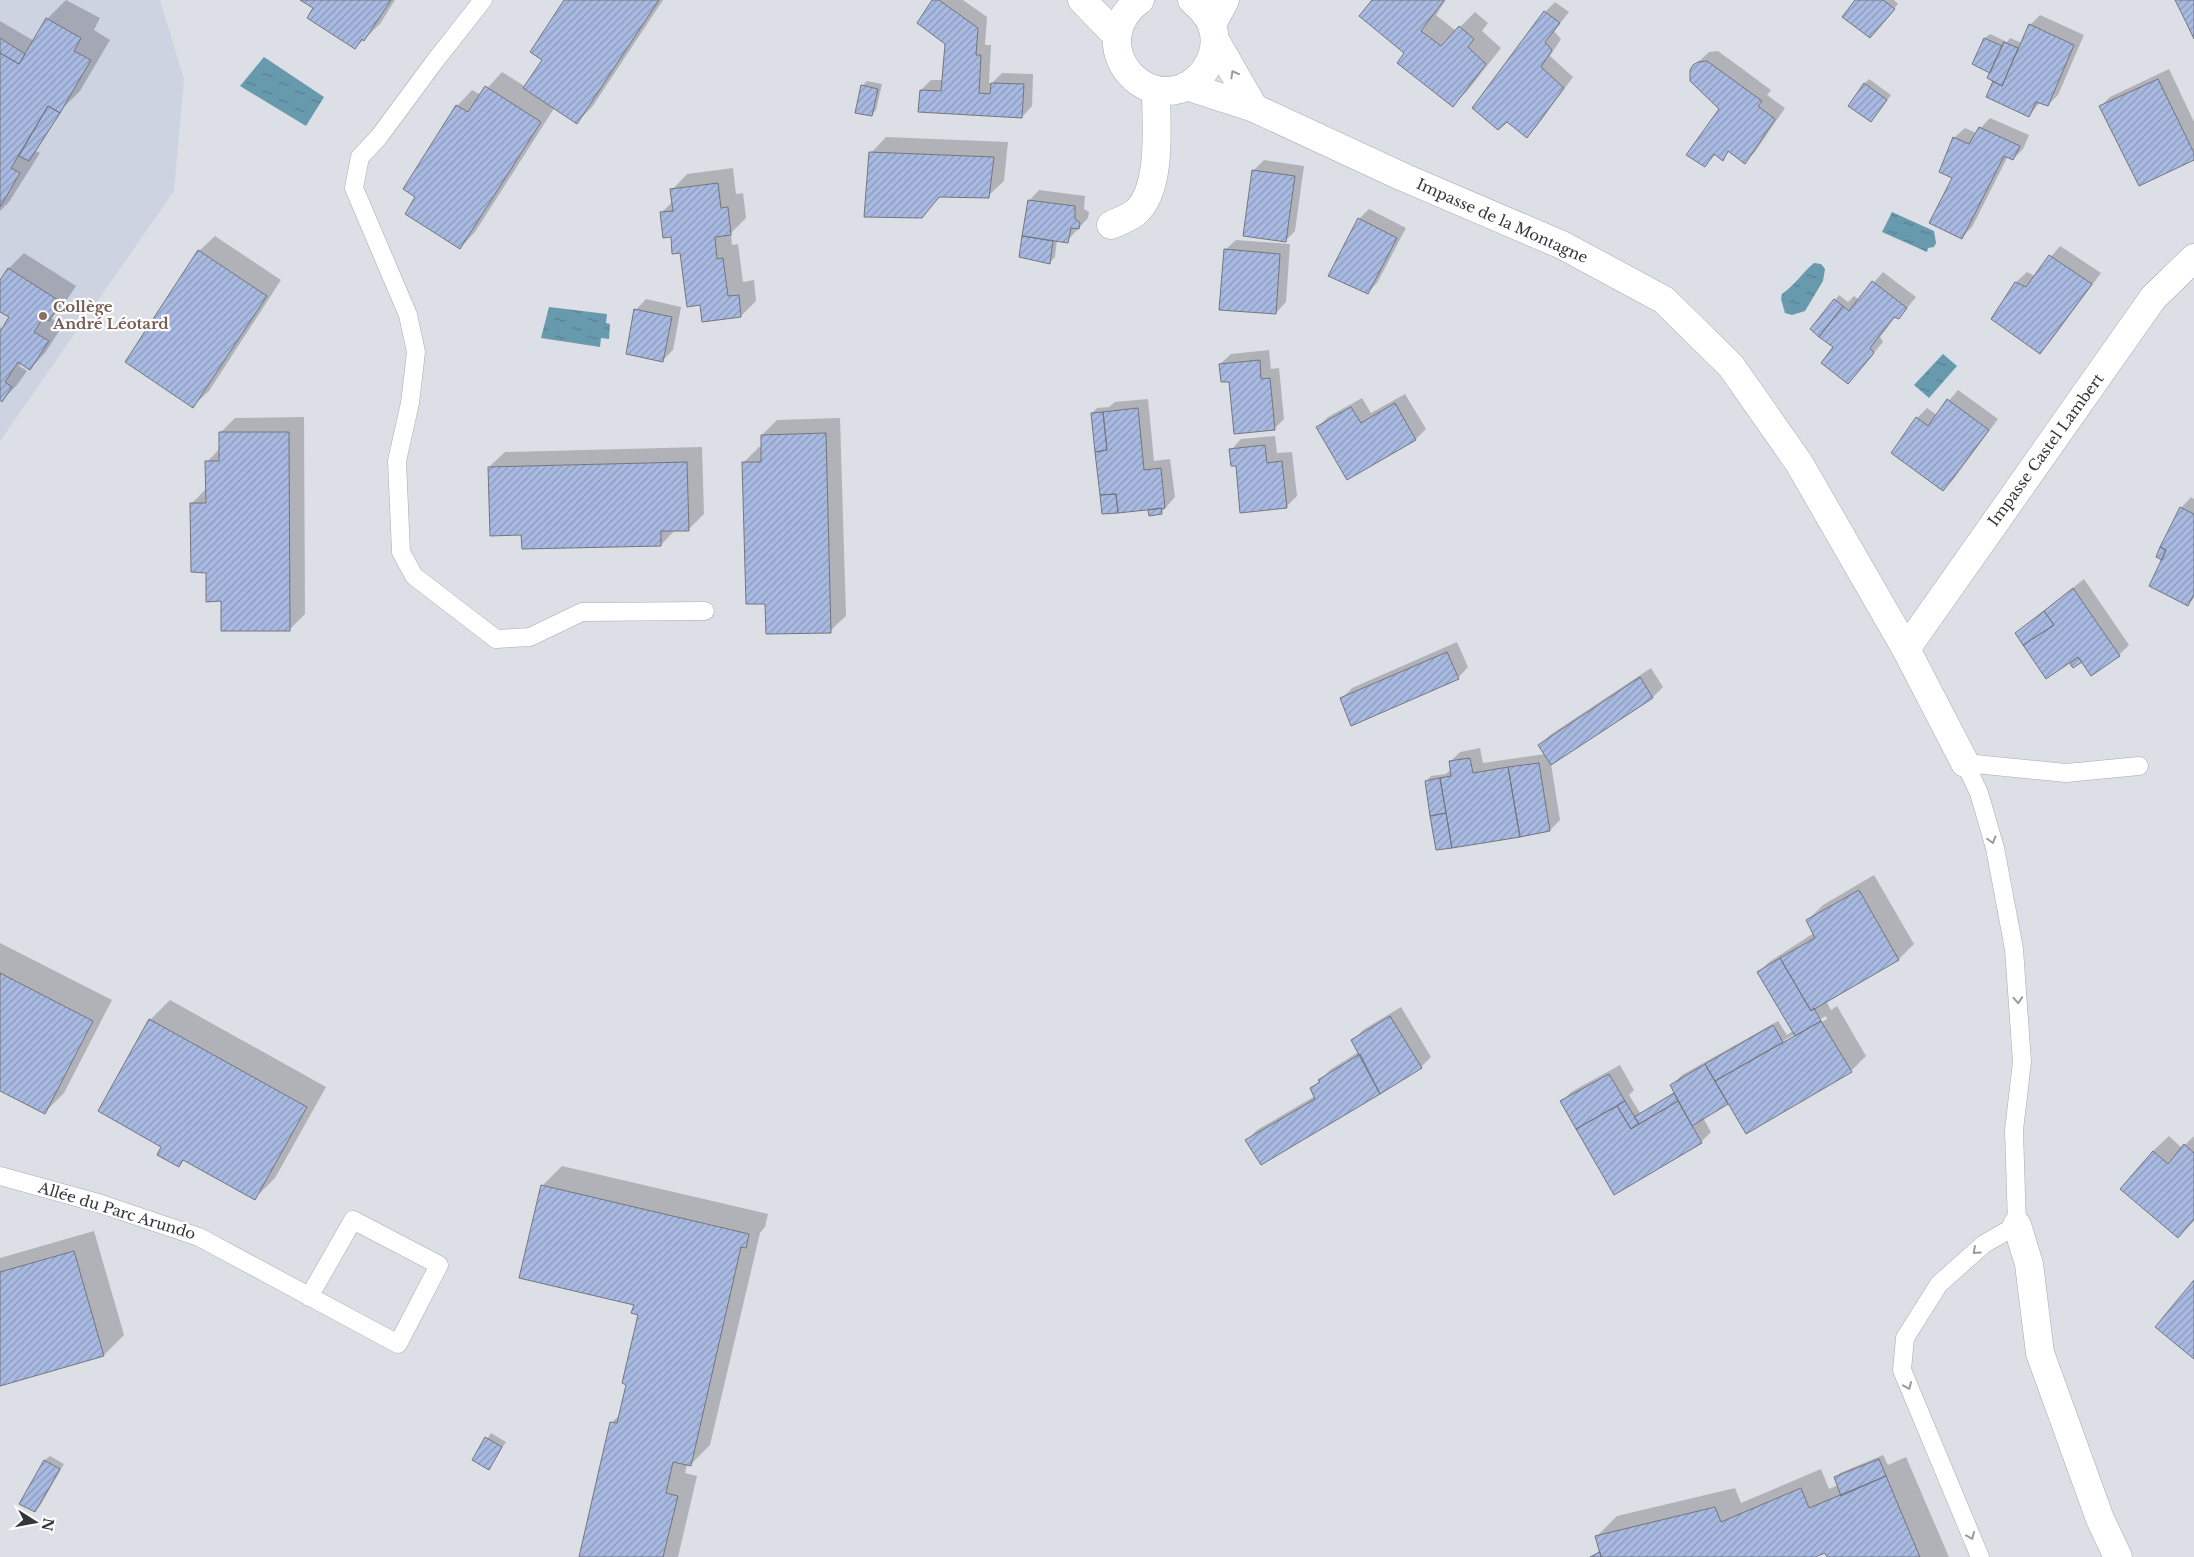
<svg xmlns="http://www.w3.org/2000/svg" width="2194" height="1557" font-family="'Libre Baskerville',serif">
<defs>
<pattern id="water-ripples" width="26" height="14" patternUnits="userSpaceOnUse" patternTransform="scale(1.25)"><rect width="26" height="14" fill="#689aad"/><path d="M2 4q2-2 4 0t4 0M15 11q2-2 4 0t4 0" fill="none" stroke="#567e8e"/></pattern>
<pattern id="building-hatch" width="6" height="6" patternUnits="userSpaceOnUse" patternTransform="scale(1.25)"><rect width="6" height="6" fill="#a9bae2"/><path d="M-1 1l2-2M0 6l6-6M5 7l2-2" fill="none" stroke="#8a98b8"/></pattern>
</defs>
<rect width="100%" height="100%" fill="#dcdfe6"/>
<path fill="#cdd3e1" d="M0,0H160L184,79L174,191L0,441Z"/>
<path fill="url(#water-ripples)" d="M264,57L324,97L306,126L240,86Z
M1892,212L1934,231L1936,243L1934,247L1928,248L1927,252L1882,232Z
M1814,263L1821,264L1825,269L1823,281L1805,311L1792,315L1785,313L1781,299L1782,294C1795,285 1802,273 1814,263Z
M549,307L607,314L606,323L610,324L609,339L601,338L600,347L541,338Z
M1943,354L1957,366L1929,398L1914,385Z"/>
<path fill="#0003" fill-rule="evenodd" d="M66,0L100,18L94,30L110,40L80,91L64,107L36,151L40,153L9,202L0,211V21L34,41L47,19Z
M303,0H395L380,24L355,48L315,8Z
M566,0H663L592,107L577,122L555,107L475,232L460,248L417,197L404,189L457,106L472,90L481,95L502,72L526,87L544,59Z
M934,0H963L987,17L985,45H991L989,83H992L1002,73L1033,74L1032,106L1022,117L921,90L931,80H943L946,43Z
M1373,0H1446L1436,15L1456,31L1475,12L1488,23L1482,31L1501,48L1468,90L1453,105L1406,53Z
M1857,0H1894L1898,4L1875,32Z
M1555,2L1569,12L1554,31L1561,39L1550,56L1573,77L1537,126L1527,136L1507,120L1545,12Z
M2040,15L2084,35L2058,95L2048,105L2040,102L2029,116L1995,81L1992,72L1974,63L1985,38L1990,34L2007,42L2010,38L2022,43L2030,25Z
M1718,51L1771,90L1767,95L1785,108L1755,152L1745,162L1730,151L1722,159L1716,154L1705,165L1721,109L1694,66L1709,52Z
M2169,69L2194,122V158L2100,107L2110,97Z
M1869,79L1891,95L1875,116L1864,84Z
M867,81L882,84L876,110L871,115L862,86Z
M1990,118L2029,135L2023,149L2013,159L2008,156L1972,227L1961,238L1954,177V138L1965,128L1976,133Z
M886,137L1008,142L1004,181L988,196H941L922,216L871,153Z
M1264,160L1304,166L1295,231L1285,241L1254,170Z
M733,168L736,194L743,193L746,218L731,233L732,245L738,244L743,282L754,280L756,301L741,316L701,303L681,252L661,213L673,201L672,190L687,174Z
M1039,190L1085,196L1084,209L1089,212L1088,218L1067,241L1057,240L1055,257L1050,262L1020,256L1029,201Z
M1369,209L1406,228L1377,283L1367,293L1359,219Z
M215,236L281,280L209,391L193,406L199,251Z
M1236,240L1290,244L1286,302L1276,313L1225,250Z
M2060,246L2101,273L2050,342L2040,352L1993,318L2016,282L2027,272L2035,276Z
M24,253L76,286L64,304L51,318L63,325L45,353L30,369L21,363L19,366L27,371L17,385L2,400L0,399V327L3,329L11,317L0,310V283L9,268Z
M1883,272L1916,297L1899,318L1896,316L1880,337L1883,342L1858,372L1834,347L1835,300L1839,295L1848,302L1854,296L1859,300Z
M646,299L681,307L673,350L663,360L636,310Z
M1269,350L1271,369L1279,368L1284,419L1274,429L1230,380L1220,364L1231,354Z
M1958,390L1998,419L1953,480L1943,490L1917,418L1927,408L1937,415Z
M1405,394L1426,429L1416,439L1347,479L1318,427L1328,417L1362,398L1371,413Z
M1148,399L1154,461L1170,459L1175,497L1161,513L1149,510L1151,508L1092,413L1097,408L1109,407L1115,402Z
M304,417L305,614L290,629L222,600L207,571L192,503L207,488V462L220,448V433L235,418Z
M840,418L846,616L830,631L766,603L743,463L759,447H762V435L777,420Z
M1275,436L1277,453L1292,452L1297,496L1286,507L1237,465L1231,450L1241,439Z
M702,447L704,514L688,530H675L661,545L523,534L489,467L505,452Z
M2191,497L2194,499V598L2188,604L2164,559L2181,508Z
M2084,579L2129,645L2119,655L2082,660L2077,658L2050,606Z
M1457,642L1468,667L1458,678L1342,698L1352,688Z
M1651,668L1663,687L1653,697L1551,764L1560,820L1550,830L1426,781L1431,776L1446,774L1451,769L1450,762L1460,752L1480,748L1483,763L1545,754L1540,745L1550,735Z
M1874,875L1914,944L1899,959L1826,1001L1831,1010L1837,1006L1866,1056L1851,1071L1729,1102L1703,1118L1711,1132L1701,1142L1615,1193L1561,1102L1571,1092L1620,1065L1634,1090L1629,1095L1640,1113L1675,1092L1672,1085L1682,1075L1778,1021L1787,1035L1793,1031L1759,972L1769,962L1814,933L1808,920L1823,905ZM1826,1016L1827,1019L1733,1073V1070Z
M0,943L112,1000L64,1093L44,1113L0,1090Z
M170,1000L326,1087L275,1178L255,1198L185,1159L178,1166L163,1146L150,1020Z
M1401,1007L1431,1057L1421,1067L1247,1140L1257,1130L1315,1096L1311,1089L1330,1070L1360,1051L1353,1040L1363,1030Z
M2169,1136L2182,1148L2194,1136V1221L2178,1237L2153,1151Z
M562,1166L768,1214L765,1227L760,1233L710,1445L690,1465L687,1464L685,1473L697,1476L678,1557H580L611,1423L621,1414L639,1314L635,1304L542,1186Z
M94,1231L124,1335L104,1355L0,1385V1258Z
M491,1433L506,1442L488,1469L474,1460Z
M1883,1455L1888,1465L1906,1457L1949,1557H1828L1826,1551L1812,1557H1592L1600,1550L1597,1536L1617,1516L1735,1488L1741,1503L1821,1469L1829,1489L1838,1485L1836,1478L1840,1473Z
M50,1456L64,1464L40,1506L35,1510L21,1503L45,1460Z"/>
<path fill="url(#building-hatch)" stroke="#74767c" d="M300,0H391L364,41L362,39L355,49L307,18L313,8Z
M564,0H659L577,124L523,88L542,60L530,52Z
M932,0H939L978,28L976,55H981L979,93L990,94L991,83L1024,84L1022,118L918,112L920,90L941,91L945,44L917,23Z
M1372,0H1444L1421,31L1441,46L1459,26L1474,39L1468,47L1486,64L1453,107L1397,63L1404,53L1359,16Z
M1855,0H1883L1895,9L1870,38L1842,17Z
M2175,0H2194V39L2185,20Z
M1544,11L1560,23L1545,42L1552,50L1541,67L1564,88L1527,138L1507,122L1498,130L1472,108Z
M46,18L81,38L74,51L91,60L60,113L48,106L11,168L20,173L0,207V53L19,64Z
M2029,24L2074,45L2048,106L2036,102L2029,117L1986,97L1993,81L2002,86Z
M0,38L25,54L19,64L0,53Z
M1984,38L2002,46L1990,73L1972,64Z
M2004,42L2018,48L2002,86L1987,78Z
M1707,61L1762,101L1758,106L1775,119L1745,164L1728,151L1723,161L1714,154L1705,167L1686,155L1719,109L1690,81V70L1693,65L1698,62Z
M2158,79L2194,153V160L2139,186L2099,106Z
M1864,83L1887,100L1871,122L1848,106Z
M861,85L878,89L872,116L855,113Z
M485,86L541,122L460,249L405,214L415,197L403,189L456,105L468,112Z
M48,106L60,113L29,161L19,156Z
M1979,127L2020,146L2013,160L2004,156L1962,239L1929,223L1952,178L1939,172L1953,137L1969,144Z
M869,152L994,157L989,198L939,197L922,218L864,217Z
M1252,170L1295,176L1286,242L1243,236Z
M718,183L721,208L728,207L731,235L715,237L717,259L723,258L728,296L739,295L741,317L702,322L700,305L687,307L680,253L672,254L671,237L663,238L660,212L673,211L670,189Z
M1028,200L1075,206V219L1080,223L1079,229L1071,228L1068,243L1022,236Z
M1358,218L1397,238L1368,294L1328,276Z
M1022,236L1053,241L1050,264L1019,257Z
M1224,249L1280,254L1276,314L1219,310Z
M198,250L267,296L193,408L125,362Z
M2049,255L2092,284L2040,354L1991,319L2015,282L2026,287Z
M8,268L61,302L49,321L43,318L34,332L49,341L30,370L18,362L5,382L12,387L2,402L0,400V332L9,317L0,312V280Z
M1872,281L1907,308L1899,319L1894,317L1870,348L1874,353L1848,384L1821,363L1833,347L1819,337L1843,306L1849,311Z
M1834,299L1843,306L1819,337L1810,329Z
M634,309L672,317L663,362L626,354Z
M1260,360L1261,379L1270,378L1275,430L1234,434L1229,382H1221L1219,364Z
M1947,399L1989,430L1943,491L1891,453L1916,417L1928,426Z
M1395,403L1416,440L1347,480L1316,427L1351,407L1361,423Z
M1138,408L1144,470L1161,468L1165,508L1118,513L1116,494L1100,495L1095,452L1107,450L1103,412Z
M1103,412L1107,450L1095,452L1091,413Z
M219,432H289L290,631H221V601L206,602V573L191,572L190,503H206L205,461H219Z
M826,433L831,633L766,634L765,604H746L742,462H761V435Z
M1265,445L1267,463L1282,461L1287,508L1240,513L1236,466H1231L1229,449Z
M687,462L689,531H661V546L522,549L521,535L490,536L488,467Z
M1116,494L1118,513L1102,514L1100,495Z
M2180,507L2194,514V594L2188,606L2149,586L2166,550L2160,547Z
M1161,508L1162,514L1149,516L1148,510Z
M2160,547L2166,550L2162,560L2156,557Z
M2073,588L2120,656L2091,676L2078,657L2046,679L2023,645L2054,625L2044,611Z
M2044,611L2054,625L2023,645L2015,633Z
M1447,652L1459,679L1351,726L1340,698Z
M2078,657L2082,662L2073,668L2070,664Z
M1640,677L1653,698L1551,765L1538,745Z
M1470,758L1473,773L1508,767L1520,837L1452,848L1440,778L1451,776L1449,761Z
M1539,763L1550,831L1520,837L1508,767Z
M1440,778L1446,813L1430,816L1425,781Z
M1446,813L1452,848L1436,850L1430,816Z
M1859,890L1899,960L1811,1011L1780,958L1815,938L1806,920Z
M1780,958L1811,1011L1814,1008L1821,1021L1795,1036L1757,972Z
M0,973L93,1021L45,1114L0,1091Z
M1390,1016L1422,1068L1380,1094L1351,1040Z
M149,1019L307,1107L255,1200L183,1160L179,1167L157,1155L161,1147L98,1111Z
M1821,1021L1852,1072L1746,1134L1715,1081Z
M1773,1025L1783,1042L1715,1081L1705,1064Z
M1360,1054L1380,1094L1261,1165L1245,1140L1315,1099L1310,1088L1320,1082L1318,1080Z
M1705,1064L1728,1104L1692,1126L1670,1085Z
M1609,1074L1625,1101L1576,1129L1560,1101Z
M1674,1093L1678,1101L1639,1124L1634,1117Z
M1625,1101L1639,1124L1631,1129L1617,1106Z
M1678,1101L1702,1143L1614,1195L1576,1129L1617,1106L1631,1129Z
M2184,1144L2194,1153V1219L2178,1238L2120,1189L2153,1151L2168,1164Z
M541,1185L749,1234L746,1248L741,1247L691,1466L673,1462L666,1493L678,1496L663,1557H579L610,1422L617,1423L626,1385L622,1383L638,1315L631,1313L634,1305L519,1278Z
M74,1251L104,1356L0,1386V1272Z
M2194,1280V1359L2155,1327Z
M485,1437L502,1447L489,1470L472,1460Z
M1879,1459L1886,1476L1841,1496L1834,1477Z
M44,1460L60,1469L35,1512L19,1504Z
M1886,1476L1920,1557H1827L1825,1553L1815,1557H1601L1595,1536L1715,1507L1721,1522L1801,1488L1809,1508Z
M1600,1552L1601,1557H1590Z"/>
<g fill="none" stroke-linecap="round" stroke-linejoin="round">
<defs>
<path id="service" d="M483,0L435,61L378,138L360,157L354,188L408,315L416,352L410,403L397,461L401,552L414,576L496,639L530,637L582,612L705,611
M0,1176L98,1203L199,1237L398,1344L439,1265L353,1220L309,1297
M1980,1557L1902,1370L1905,1338L1939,1284L1984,1244L2017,1225L2014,1130L2022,1062L2014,949L1995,848L1979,793L1965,763L2066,773L2139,766"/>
<path id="minor" d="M1082,0L1117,36
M1140,0C1125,11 1116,26 1117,45C1120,75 1150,98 1180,89C1206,80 1222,49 1211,23C1207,14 1200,7 1192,0
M1212,24L1225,0
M1215,40L1254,108
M1186,86L1254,108L1403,177L1562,245L1664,300L1731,366L1799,463L1906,649L1965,763
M1111,225C1118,222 1128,218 1135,213C1163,189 1156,124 1156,90
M1906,649L2153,298L2194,258
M2017,1225L2029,1264L2040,1353L2100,1519L2118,1557"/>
</defs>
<use href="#service" stroke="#a7aab0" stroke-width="19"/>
<use href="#minor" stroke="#a7aab0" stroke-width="29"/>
<use href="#service" stroke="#fff" stroke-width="18"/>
<use href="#minor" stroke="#fff" stroke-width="28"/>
</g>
<defs><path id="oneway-chevron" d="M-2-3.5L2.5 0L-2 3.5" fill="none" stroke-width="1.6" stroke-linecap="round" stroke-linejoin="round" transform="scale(1.25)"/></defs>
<g stroke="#9a9a9c">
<use href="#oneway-chevron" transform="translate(1234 74) rotate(-119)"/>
<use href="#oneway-chevron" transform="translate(1992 840) rotate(74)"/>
<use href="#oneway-chevron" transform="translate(2018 1000) rotate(86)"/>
<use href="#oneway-chevron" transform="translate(1976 1251) rotate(138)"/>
<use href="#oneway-chevron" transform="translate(1908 1386) rotate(67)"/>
<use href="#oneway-chevron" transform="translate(1971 1536) rotate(67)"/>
</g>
<circle fill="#8d6e63" stroke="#fff" stroke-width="2" cx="43" cy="316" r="5"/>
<g text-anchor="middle" stroke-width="4.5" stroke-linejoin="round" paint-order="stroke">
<g font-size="15" fill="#353639" stroke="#fff">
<text transform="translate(1502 221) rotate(24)" y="5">Impasse de la Montagne</text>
<text transform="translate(2046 450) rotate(-54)" y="5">Impasse Castel Lambert</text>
<text transform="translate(117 1211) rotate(17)" y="5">Allée du Parc Arundo</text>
</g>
<g font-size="15" font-weight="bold" fill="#785e54" stroke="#fff" text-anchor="start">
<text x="53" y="312">Collège<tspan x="53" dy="17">André Léotard</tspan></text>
</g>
</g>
<g transform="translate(35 1522) rotate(101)" stroke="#ffffff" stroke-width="4" paint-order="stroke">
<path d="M0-4L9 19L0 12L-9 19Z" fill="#353639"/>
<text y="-8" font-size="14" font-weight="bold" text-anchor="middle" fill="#353639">N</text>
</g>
</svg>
